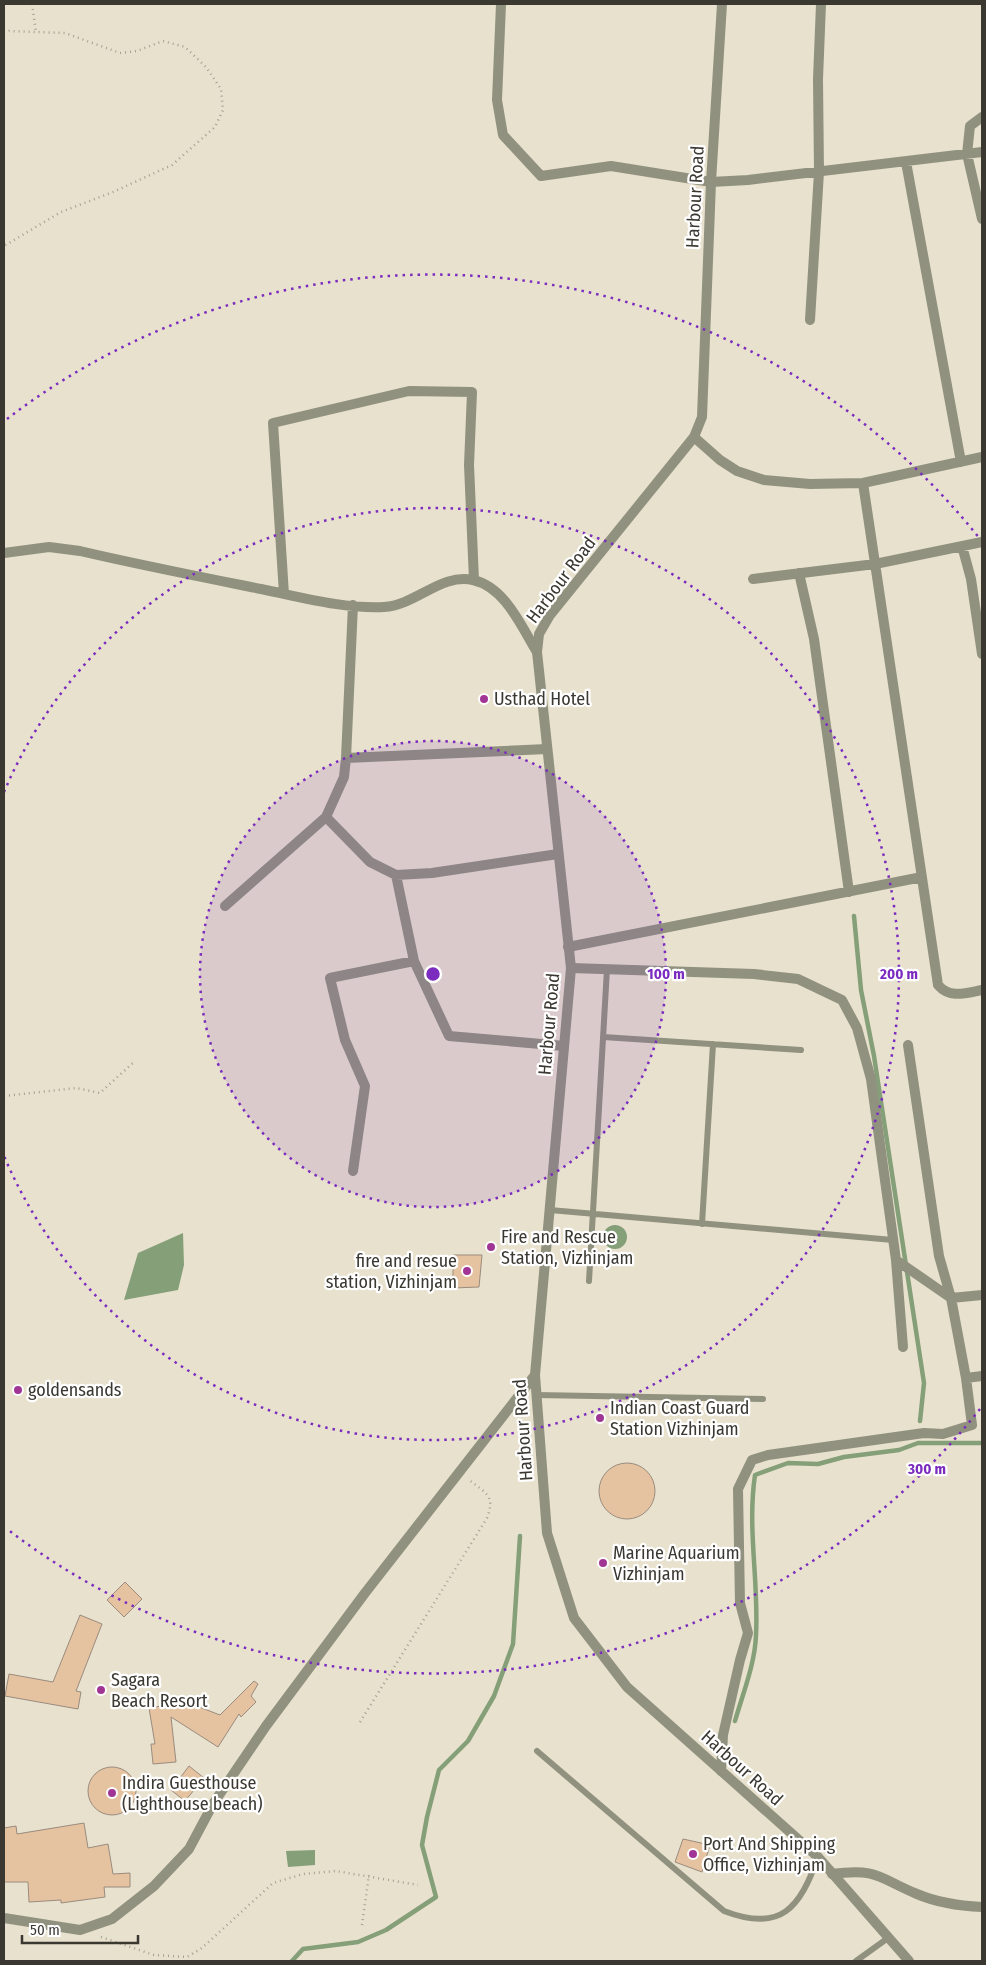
<svg xmlns="http://www.w3.org/2000/svg" width="986" height="1965" font-family="'Fira Sans Condensed',sans-serif">
<rect width="100%" height="100%" fill="#e8e1ce"/>
<path fill="#859f79" d="M603 1237a12 12 0 1 1 24 0a12 12 0 1 1-24 0Z
M183,1233L184,1265L178,1290L124,1300L138,1253Z
M315,1850V1865L288,1867L286,1851Z"/>
<g fill="none" stroke-linecap="round" stroke-linejoin="round">
<path stroke="#859f79" stroke-width="4.5" d="M854,916L861,990L874,1056L924,1383L920,1421
M735,1721C743,1693 755,1664 756,1635C759,1582 747,1529 755,1475L788,1463L818,1464L844,1457L899,1450L918,1443H982
M292,1961L303,1949L358,1942L386,1930L436,1897L422,1845L427,1817L439,1770L468,1741L494,1696L513,1644L520,1536"/>
</g>
<path fill="#e6c3a0" stroke="#9a8b7e" d="M453,1255H482L479,1287L453,1288Z
M599 1491a28 28 0 1 1 56 0a28 28 0 1 1-56 0Z
M125,1582L142,1599L124,1617L107,1600Z
M80,1615L102,1624L76,1691L81,1692L78,1709L5,1696L9,1674L53,1682Z
M254,1681L258,1684L251,1696L256,1702L241,1717L239,1714L218,1747L171,1717L176,1762L153,1764L151,1744H155L149,1708L186,1702L220,1715Z
M189,1766L204,1778L185,1801L171,1790Z
M88 1791a24 24 0 1 1 48 0a24 24 0 1 1-48 0Z
M84,1823L88,1848L108,1844L113,1874L130,1873V1887H104L105,1897L61,1903V1900L29,1902L28,1882H4V1828L16,1826L17,1834Z
M683,1839L710,1845L702,1872L675,1862Z"/>
<g fill="none" stroke-linecap="round" stroke-linejoin="round">
<path stroke="#a5a091" stroke-width="2.5" stroke-dasharray="1 4" stroke-linecap="butt" d="M32,4L36,32
M4,33L9,31L65,33L120,53L137,51L163,41L185,47L206,67L221,89L223,110L215,127L172,165L113,192L61,212L4,246
M4,1096L76,1088L100,1093L135,1061
M360,1722L487,1518C496,1495 485,1493 468,1479
M362,1925L369,1875
M101,1937L154,1955L187,1957L202,1948L273,1883L303,1874L336,1871L418,1885"/>
<path stroke="#90927f" stroke-width="6" d="M603,1037L801,1050
M550,1210L893,1240
M702,1224L713,1044
M589,1281L607,969
M536,1395L763,1399
M537,1751L724,1911C781,1933 800,1908 818,1857
M856,1961L888,1938"/>
<path stroke="#90927f" stroke-width="10" d="M501,4L497,100L503,135L541,176L611,166L711,182L748,180L982,152
M982,117L970,126L967,154L982,219
M906,162L961,462
M810,320L819,172L818,79L821,4
M694,437L720,460L737,471L764,480L810,484L863,483L982,457
M863,483L938,985C950,999 966,993 982,990
M962,546L971,579L982,654
M4,553L49,547L80,551C140,565 201,577 261,589C301,597 343,609 384,607C416,605 441,573 473,580C505,587 521,626 537,652
M799,573L814,639L849,892
M753,579L875,564L982,542
M284,594L273,423L409,391L472,392L469,465L474,580
M346,758L547,749
M326,817L370,862L396,875L432,873L558,854
M396,875L414,961L449,1036L564,1046
M225,906L326,817L344,777L346,758L353,605
M568,947L922,877
M571,968L754,974L798,979L842,1000L857,1028L871,1079L896,1260L903,1347
M353,1171L365,1086L345,1040L330,978L414,961
M896,1260L951,1298L982,1295
M966,1378L982,1376
M721,1771L723,1735L740,1660L748,1633L740,1603L738,1489L752,1460L768,1455L924,1433L943,1434L972,1425L966,1378L951,1298L939,1256L908,1045
M832,1874C879,1868 878,1878 917,1894C938,1903 960,1906 982,1907
M4,1918L80,1930L112,1919L154,1886L189,1849L213,1804L266,1726L365,1593L535,1375"/>
<path stroke="#90927f" stroke-width="10" d="M722,4L711,182L702,417L694,437L550,615L539,634L537,652L571,968L535,1375L547,1533L574,1618L627,1687L818,1857L909,1961"/>
</g>
<circle cx="433" cy="974" r="233" fill="#7b2cbf" fill-opacity=".12"/>
<g fill="none" stroke="#7b2cbf" stroke-width="2.5" stroke-dasharray="2.5 5">
<circle cx="433" cy="974" r="233"/>
<path d="M4 792A466 466 0 1 1 4 1156"/>
<path d="M980 1409A699 699 0 0 1 7 1529M7 419A699 699 0 0 1 980 539"/>
</g>
<g fill="#a03596" stroke="#fff" stroke-width="2">
<circle cx="484" cy="699" r="5"/>
<circle cx="491" cy="1247" r="5"/>
<circle cx="467" cy="1271" r="5"/>
<circle cx="18" cy="1390" r="5"/>
<circle cx="600" cy="1418" r="5"/>
<circle cx="603" cy="1563" r="5"/>
<circle cx="101" cy="1690" r="5"/>
<circle cx="112" cy="1793" r="5"/>
<circle cx="693" cy="1854" r="5"/>
</g>
<g text-anchor="middle" stroke-width="4.5" stroke-linejoin="round" paint-order="stroke">
<g font-size="18" fill="#3b3831" stroke="#fff">
<text transform="translate(695 197) rotate(-87)" y="6">Harbour Road</text>
<text transform="translate(561 580) rotate(-53)" y="6">Harbour Road</text>
<text transform="translate(549 1024) rotate(-85)" y="6">Harbour Road</text>
<text transform="translate(523 1430) rotate(-94)" y="6">Harbour Road</text>
<text transform="translate(742 1768) rotate(42)" y="6">Harbour Road</text>
</g>
<g font-size="18" fill="#3b3831" stroke="#fff" text-anchor="start">
<text x="494" y="705">Usthad Hotel</text>
<text x="501" y="1243">Fire and Rescue<tspan x="501" dy="21">Station, Vizhinjam</tspan></text>
<text x="457" y="1267" text-anchor="end">fire and resue<tspan x="457" dy="21">station, Vizhinjam</tspan></text>
<text x="28" y="1396">goldensands</text>
<text x="610" y="1414">Indian Coast Guard<tspan x="610" dy="21">Station Vizhinjam</tspan></text>
<text x="613" y="1559">Marine Aquarium<tspan x="613" dy="21">Vizhinjam</tspan></text>
<text x="111" y="1686">Sagara<tspan x="111" dy="21">Beach Resort</tspan></text>
<text x="122" y="1789">Indira Guesthouse<tspan x="122" dy="21">(Lighthouse beach)</tspan></text>
<text x="703" y="1850">Port And Shipping<tspan x="703" dy="21">Office, Vizhinjam</tspan></text>
</g>
</g>
<circle cx="433" cy="974" r="8" fill="#7b2cbf" stroke="#fff" stroke-width="2.5"/>
<g font-size="15" text-anchor="middle" font-weight="bold" fill="#7b2cbf" stroke="#fff" stroke-width="4.5" stroke-linejoin="round" paint-order="stroke">
<text x="666" y="979">100 m</text>
<text x="899" y="979">200 m</text>
<text x="927" y="1474">300 m</text>
</g>
<rect width="986" height="1965" fill="none" stroke="#3b3831" stroke-width="10"/>
<path d="M22 1935v8h116v-8" fill="none" stroke="#3b3831" stroke-width="2.5"/>
<text x="30" y="1935" font-size="15" fill="#3b3831" stroke="#ffffff" stroke-width="4" paint-order="stroke">50 m</text>
</svg>
